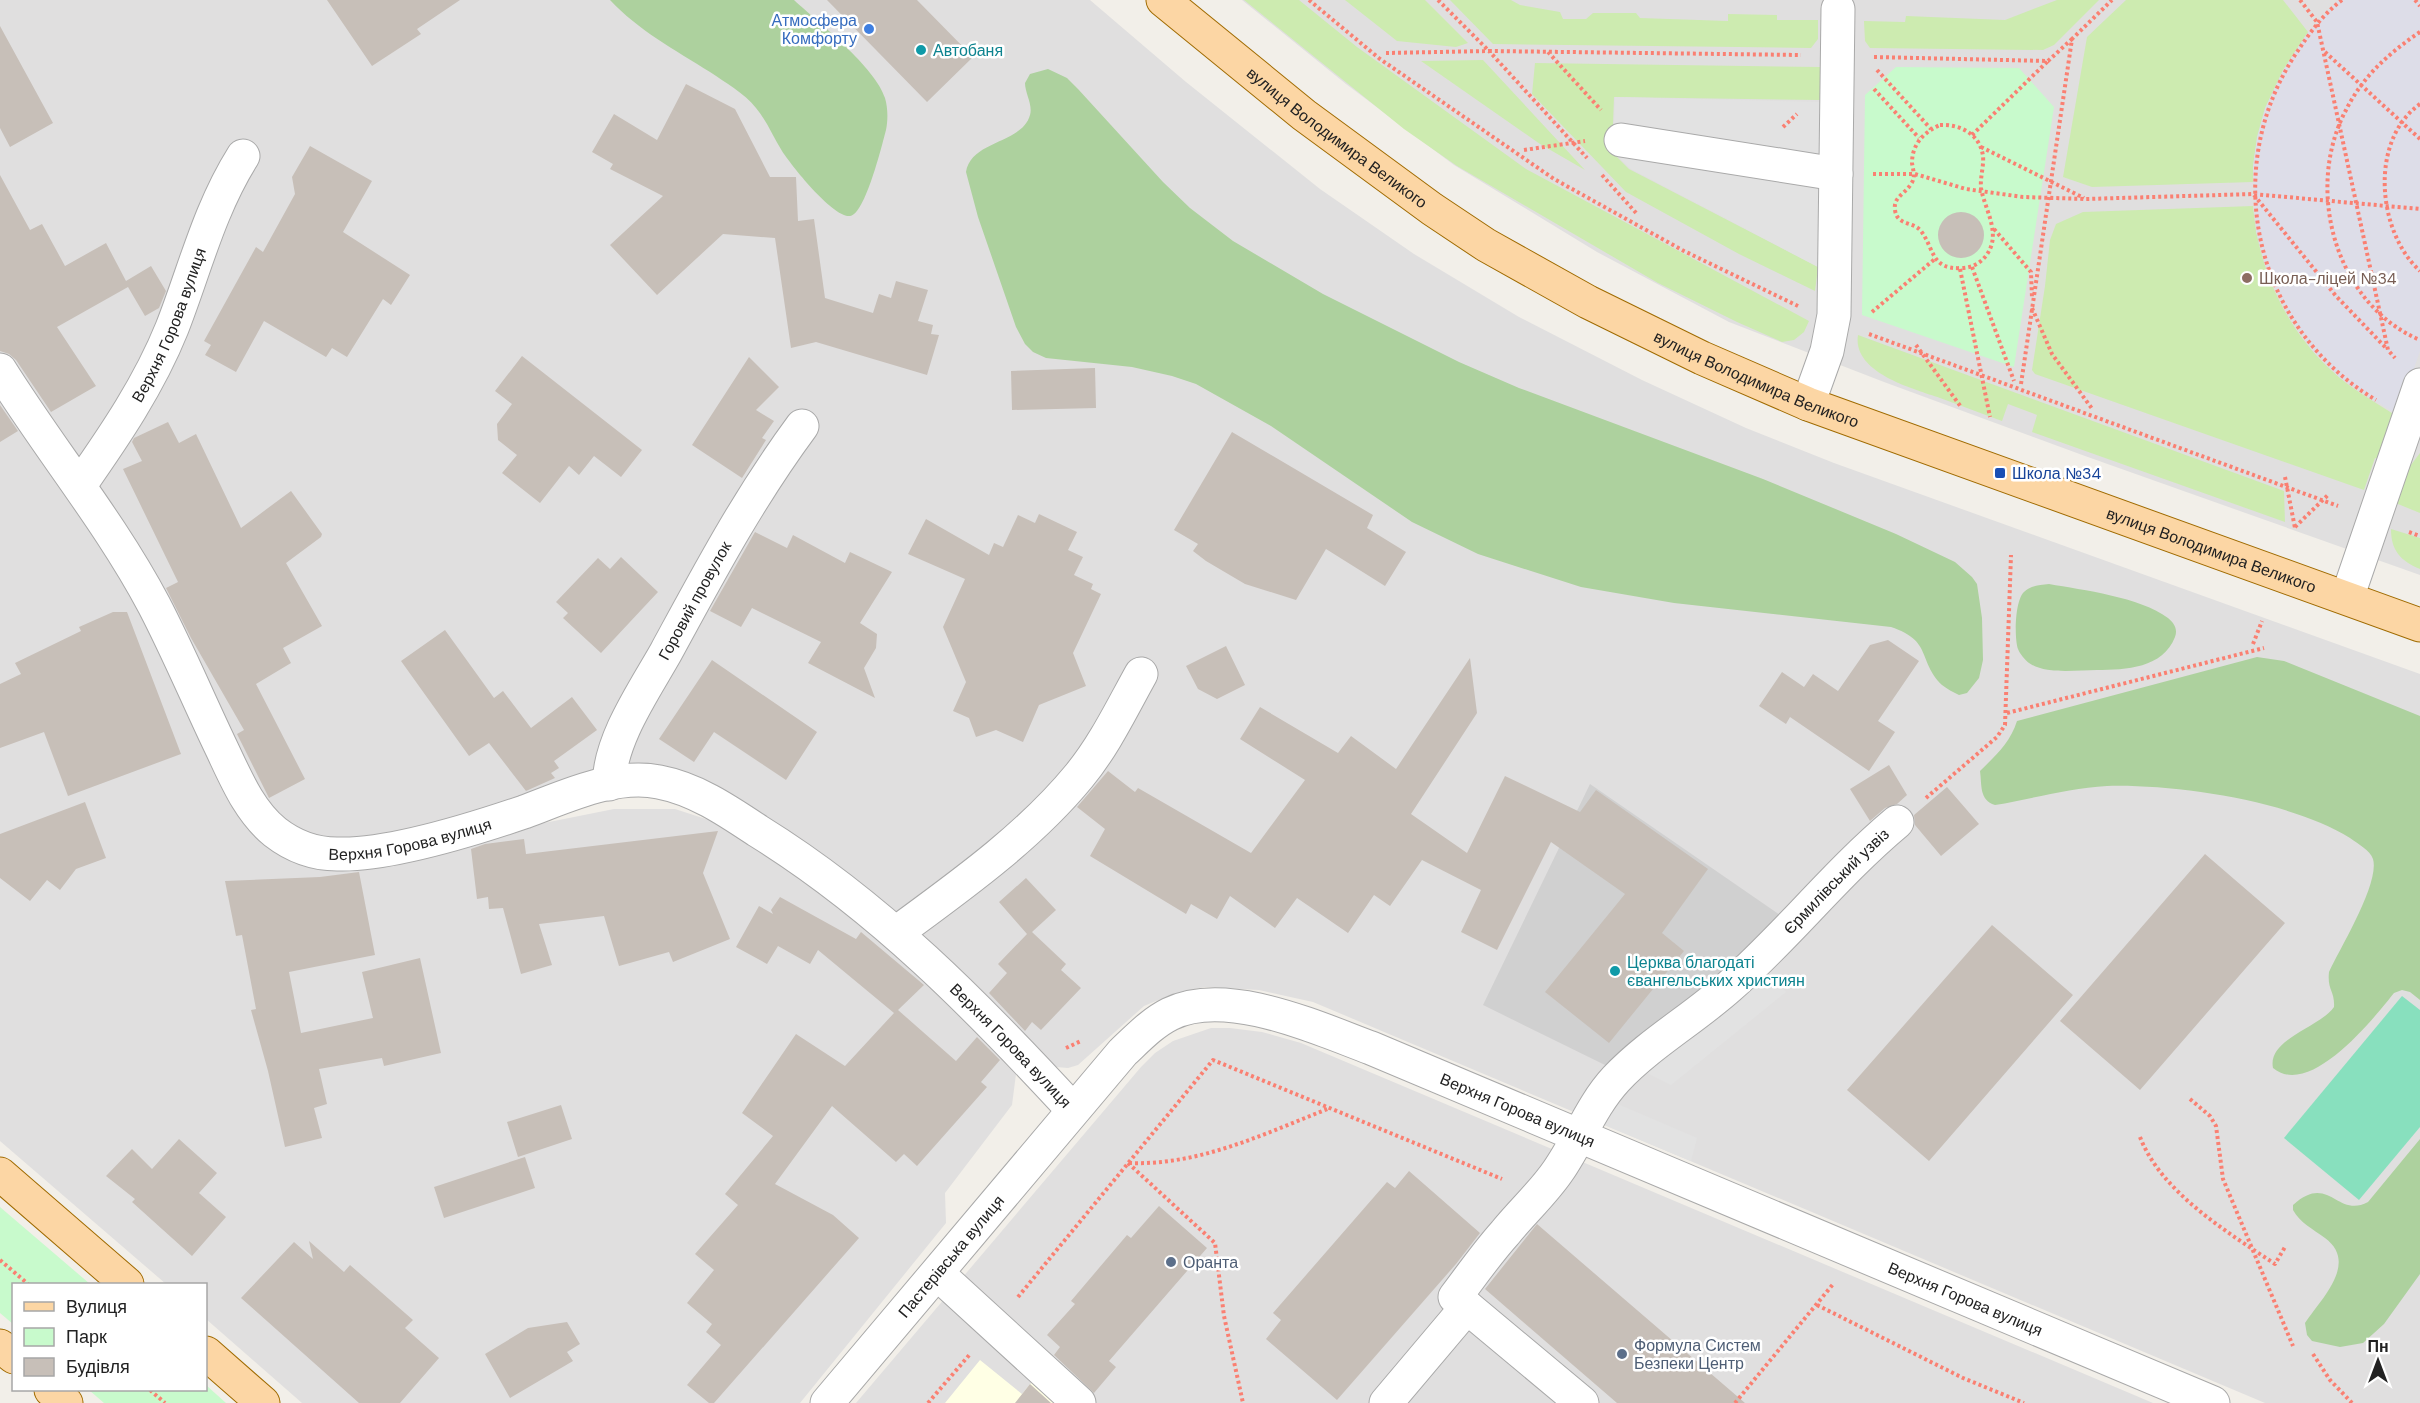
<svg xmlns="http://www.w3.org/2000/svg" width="2420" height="1403" font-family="'DM Sans',sans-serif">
<rect width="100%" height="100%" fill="#f2efe9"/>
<path fill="#e0dfdf" d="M0,0H1090L1186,82L1320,189L1414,254L1519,317L1642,380L1746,428L1834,463L2420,674V1403H2265L1313,1002L1259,990L1204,987L1173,994L1144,1006L1078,1065L1068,1068L1056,1067L673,775L390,839L317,842L266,812L0,354Z
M1242,0H2420V575L2085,456L1884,382L1729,322L1597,252L1454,165L1346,84Z
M0,384L117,570L265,844L519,828L614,809H675L715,822L829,889L1008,1054L1016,1074L1012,1105L945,1193L946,1223L800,1403H302L206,1319V1284H166L0,1141Z
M1211,1028H1230L1262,1032L1301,1043L2153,1403H856L1141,1067L1155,1053L1173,1041Z"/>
<path fill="#ffffe5" d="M980,1360L1022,1394L1031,1383L1055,1403H945Z"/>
<path fill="#d0d0d0" d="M1590,784L1783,917L1717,982L1616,1062L1605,1065L1483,1005Z"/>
<path fill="#cdebb0" d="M1244,0H1299L1357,47L1526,169L1809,321L1804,332L1794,340L1782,342L1737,322L1658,283L1457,166L1404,129Z
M1345,0H1425L1468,43L1456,47L1397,41Z
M1450,0H1511L1520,5L1560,12L1563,19H1586L1593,13H1636L1640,18L1728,21V14L1777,15V20H1818V39L1811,48L1493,44Z
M2057,0H2099L2054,45L2043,50L1870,48L1865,41L1864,21L1905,22L1906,16L2005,20Z
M2126,0H2283L2308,32C2276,79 2253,124 2253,182L2092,187L2063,177L2087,37Z
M1483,60L1585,170L1540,144L1421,61Z
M1535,63L1821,67L1820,100L1614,97L1612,152L1629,169L1818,267L1815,291L1739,254L1626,192L1532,94Z
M2253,206C2258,267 2285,328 2331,370C2350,388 2373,401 2395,415L2380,460L2375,458L2364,490L2035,374L2032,370L2045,286L2050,240L2056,224L2083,212Z
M1858,335L2284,491L2285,522L2032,432L2037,415L2008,404L2002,421C1981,413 1961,406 1940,398C1914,389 1852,373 1858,335Z
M2420,453V513L2393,502L2407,470Z
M2391,529L2420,538V569C2401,561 2391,551 2391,529Z"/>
<path fill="#add19e" d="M610,0H794C818,22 876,68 885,98C888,108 888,120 886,130C882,145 865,215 850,216C833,218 791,165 782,151C773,137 767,121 756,108C744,93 726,83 710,72C675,50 638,30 610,0Z
M1048,69L1067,78L1078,89L1163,182L1190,208L1233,241L1323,294L1459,362L1519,388L1763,479L1896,534L1955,562L1972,577L1977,584L1982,618L1983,660L1979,678L1967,693L1959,695C1953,692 1947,689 1942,685C1917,660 1933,641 1891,627L1674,603L1581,587L1478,554L1412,522L1271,426L1196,384L1172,376L1132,367L1046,358L1033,352L1025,344L1016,327L978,217L966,172C971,140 1022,144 1030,115C1033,105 1025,93 1025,83L1030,74Z
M2049,584C2083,590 2140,597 2168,618C2174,623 2178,629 2175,637C2163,668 2126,670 2097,670C2077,670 2046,675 2029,663C2025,660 2020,654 2018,649C2014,638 2015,600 2024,592C2031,585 2040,585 2049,584Z
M2257,657L2284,661L2420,716V1000L2410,992L2402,990L2394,993C2374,1018 2310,1099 2273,1068C2267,1039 2319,1028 2334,1007C2335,991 2327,990 2329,972C2340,948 2380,883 2373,859C2370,850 2358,844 2350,838C2292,801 2176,784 2107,786C2069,788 2032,799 1995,805C1979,800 1982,785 1980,771C1996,755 2010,743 2017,721Z
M2420,1139V1274L2384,1324L2363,1343L2340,1347L2312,1341L2307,1335L2305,1323C2321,1299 2359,1263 2325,1238C2313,1229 2300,1223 2293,1210V1205C2329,1172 2337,1219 2368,1202Z"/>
<path fill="#c8facc" d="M1896,67L2019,68L2054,107L2014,367L1862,315L1865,95Z
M0,1207L90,1284H14L13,1324L0,1313Z
M206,1385L226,1403H104L89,1390H206Z"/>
<path fill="#88e0be" d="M2402,996L2420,1010V1127L2359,1200L2284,1138Z"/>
<path fill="#e2e2e2" d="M1615,97L1820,102L1818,267L1631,169L1613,152Z
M1766,966L1786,992L1671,1085L1639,1069Z
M1613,1102L1697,1138L1691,1161L1604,1125Z"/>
<path fill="#dddde8" d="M2338,0H2417L2420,3V351L2398,415L2340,378L2314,352L2279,297L2265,264L2256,232L2253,166L2257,137L2265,108L2283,70L2306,35Z"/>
<path fill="#c7bfb8" d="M327,0H460L417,29L421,34L372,66Z
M827,0H917L973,57L927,102Z
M0,26L53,123L10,147L0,128Z
M686,84L735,109L770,177H796L798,221L814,219L825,298L873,313L879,294L891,298L896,281L928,290L918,321L933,325L931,334L939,335L927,375L816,342L791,348L775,238L723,234L657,295L610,245L663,196L610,169L613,164L592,152L614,114L657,140Z
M310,146L372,181L343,232L410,275L391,305L383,299L347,357L332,348L326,357L264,321L236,372L205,355L211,345L204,341L256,247L263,252L295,194L292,177Z
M0,175L30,230L42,224L65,266L106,243L126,281L151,266L166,291L159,308L145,316L128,287L57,327L96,386L51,412L16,360L9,354L0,351Z
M1938 235a23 23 0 1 1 46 0a23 23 0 1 1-46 0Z
M522,356L642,450L621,477L594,456L579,475L569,466L540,503L502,473L517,455L498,440L497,424L512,404L495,391Z
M749,357L779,387L756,410L774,421L762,438L766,440L742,478L692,445Z
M1095,368L1096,408L1012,410L1011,371Z
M0,405L18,431L0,442Z
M168,422L179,443L196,434L241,528L291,491L322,534L321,537L286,563L322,626L283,648L291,663L256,684L305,779L269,798L237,734L244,730L191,638L166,588L178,582L123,469L142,461L132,442L134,438Z
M1232,432L1373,515L1367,528L1406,552L1385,586L1326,549L1296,600L1245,584L1206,561L1193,551L1198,544L1174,530Z
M1039,514L1077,532L1068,550L1083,557L1074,575L1093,584L1091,589L1101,594L1073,653L1086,686L1039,705L1023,742L996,730L976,737L969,718L953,711L966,682L943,627L965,579L908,554L926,519L989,555L994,543L1003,547L1018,515L1035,523Z
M755,532L787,548L793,535L845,563L850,552L892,572L860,623L877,634L876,648L864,668L875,698L808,663L821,642L752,608L741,627L710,611Z
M621,557L658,592L601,653L563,618L568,613L556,602L598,558L610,569Z
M113,612H127L181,754L68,796L44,732L0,748V684L21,674L15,663L81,631L79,627Z
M445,630L494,698L503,691L531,728L572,697L597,730L554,761L559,768L551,773L555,778L526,791L489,743L469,756L401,661Z
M1888,640L1919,661L1878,721L1895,732L1869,771L1790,717L1786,724L1759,706L1782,672L1804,687L1813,674L1838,691L1870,645Z
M1226,646L1245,685L1217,699L1198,689L1186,666Z
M1470,658L1477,713L1411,814L1467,853L1505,776L1580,812L1596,790L1708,869L1662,933L1684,951L1609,1043L1545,992L1625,894L1551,842L1497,950L1461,932L1481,890L1422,860L1390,906L1374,895L1348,933L1297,898L1275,928L1230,896L1217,919L1191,904L1186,914L1090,856L1105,829L1077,807L1108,771L1135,792L1138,788L1251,853L1305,780L1240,739L1260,707L1338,753L1351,736L1396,769Z
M712,660L817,732L786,780L714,732L694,762L659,739Z
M1889,765L1907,795L1897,804L1885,808L1870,821L1850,789Z
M1947,787L1979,824L1941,856L1915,825L1914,815Z
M85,802L106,858L76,869L60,890L47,880L30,901L0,878V834Z
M718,831L703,873L730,939L673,962L669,952L619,966L604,916L539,924L552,965L521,974L503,908L489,909L488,897L477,899L471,849L485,844L524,839L526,854Z
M2205,854L2285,923L2140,1090L2060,1021Z
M359,872L375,955L289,972L301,1033L373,1018L362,972L420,958L441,1053L384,1066L382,1058L319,1069L327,1104L314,1108L322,1138L285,1147L268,1071L251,1010L256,1009L242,935L236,936L225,881L320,877Z
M1026,878L1056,910L1032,932L1066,964L1061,970L1081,988L1041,1030L1032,1022L1025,1031L989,993L1007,973L998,964L1027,934L999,902Z
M780,897L856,939L861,932L924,985L898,1010L956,1061L977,1037L1000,1060L981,1082L987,1087L917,1166L904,1154L896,1162L832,1106L775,1184L833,1215L859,1238L714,1403H709L687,1385L721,1345L706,1332L712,1324L687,1303L714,1270L695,1254L738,1205L725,1194L773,1136L742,1113L796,1034L845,1066L894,1013L818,950L810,964L778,946L767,964L736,947L759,906L773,914L771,910Z
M1992,925L2073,995L1929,1161L1847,1090Z
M561,1105L572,1139L518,1157L507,1122Z
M179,1139L217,1173L199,1193L226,1217L192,1256L132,1202L135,1199L106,1176L132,1149L152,1169Z
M525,1157L535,1188L444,1218L434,1187Z
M1409,1171L1480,1233L1456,1264L1337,1400L1266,1339L1281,1320L1273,1313L1387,1182L1395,1188Z
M1159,1206L1207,1248L1109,1361L1116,1367L1094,1393L1054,1355L1060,1347L1047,1335L1075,1304L1071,1301L1127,1235L1131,1238Z
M1537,1224L1745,1403H1617L1485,1289Z
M309,1241L344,1272L350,1265L413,1320L405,1328L439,1358L400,1403H359L241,1298L294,1242L313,1259Z
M567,1322L580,1344L567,1352L573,1361L510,1398L485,1354L528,1328Z
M1030,1384L1051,1403H1015Z"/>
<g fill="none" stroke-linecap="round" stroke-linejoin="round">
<defs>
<g id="minor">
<path d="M1621,140L1836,174"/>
<path id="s1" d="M0,370C50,450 110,522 154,605C178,651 198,699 220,745C235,776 248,810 275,832C293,846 315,854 337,854C388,856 474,829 524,812C565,797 614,773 659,782C696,789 728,811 758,831C879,906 977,1006 1073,1110"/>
<path d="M1808,404L1827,351L1834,315L1838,9"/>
<path id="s2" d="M80,485C115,435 149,385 172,328C195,269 209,210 243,156"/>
<path d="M2347,598L2420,385"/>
<path id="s3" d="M609,784C610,739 644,691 666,652C709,573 748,499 802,426"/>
<path d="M896,933C960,886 1029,837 1079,776C1104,746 1122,708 1141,674"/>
<path d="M938,1274L1079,1403"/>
<path id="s4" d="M1467,1307L1455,1297C1471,1276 1487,1253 1505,1233C1522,1212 1543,1193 1558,1171C1579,1141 1591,1106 1616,1079C1649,1044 1693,1019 1729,987C1788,935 1836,873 1897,822"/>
<path id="s5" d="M827,1403L1123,1052C1138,1038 1152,1023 1170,1014C1226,986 1317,1028 1371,1048L2213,1403"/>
<path d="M1386,1403L1467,1307L1582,1403"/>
</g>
<g id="major">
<path id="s6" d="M1163,0L1304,115L1432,209L1486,245L1588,302L1702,358L1808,404L2420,625"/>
<path d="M0,1174L127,1284"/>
<path d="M0,1346L14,1357"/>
<path d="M206,1353L263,1403"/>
<path d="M51,1390L66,1403"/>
</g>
</defs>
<use href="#minor" stroke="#a9a9a9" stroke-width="35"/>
<use href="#major" stroke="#a06b00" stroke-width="35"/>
<path stroke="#fa8072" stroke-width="4" stroke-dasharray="3 3" stroke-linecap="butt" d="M1309,0L1380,59L1554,179L1684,251L1798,306
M1438,0L1489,51L1801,55
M2300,0L2317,22L2388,350L2395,358
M2342,0C2322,15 2309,34 2295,55C2219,172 2255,328 2376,400
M2415,0L2420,6
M2420,32C2389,53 2363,76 2346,110C2304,189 2335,304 2420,340
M1548,52L1601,110
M2325,52L2420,139
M1386,53L1489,51L1587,158
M1874,57L2048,61L2072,39
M1877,70L1931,129
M1874,89L1919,138
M2420,104C2369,140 2377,232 2420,271
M1940,125C1960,124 1980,134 1983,156C1984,166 1980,177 1981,188C1985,211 2003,235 1985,257C1979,264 1971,268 1961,268C1931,270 1934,248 1921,231C1913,221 1897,226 1895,210C1893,197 1905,194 1911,184C1916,177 1913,170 1912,163C1912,144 1924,132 1940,125Z
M1783,127L1797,114
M1972,135L2048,61
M1981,147L2084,198
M1524,150L1585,141
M1873,174H1915L1966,189L2023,197L2086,199L2253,194L2420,209
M1602,175L1637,214
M2254,195L2336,296L2386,348
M1994,229L2031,272L2032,298
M1972,267L2014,381
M1960,269L1990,417
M2032,308L2052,354L2093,410
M1872,312L1936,258
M1869,334L2338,506
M1916,345L1961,407
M2021,384L2072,39L2112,0
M2285,477L2295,528
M2295,527L2329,494
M2409,532L2420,536
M2253,644L2262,621
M2007,713L2264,648
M1926,798L1997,737L2005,725L2011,555
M1066,1048L1081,1041
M2190,1099L2210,1116L2216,1126L2223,1179L2293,1346
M2140,1137C2161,1192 2227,1232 2275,1264L2285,1247
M1128,1163L1215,1243L1224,1316L1243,1403
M1129,1163C1199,1166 1266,1133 1330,1108
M0,1260L28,1284
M1018,1297L1213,1060L1502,1179
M1817,1305L1963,1378L2024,1403
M2313,1354L2330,1380L2352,1403
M150,1390L165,1403
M928,1403L971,1353
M1735,1403L1834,1283"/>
<use href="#minor" stroke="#fff" stroke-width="33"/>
<use href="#major" stroke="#fcd6a4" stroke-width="33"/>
</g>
<circle fill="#3f7fe0" stroke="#fff" stroke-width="2" cx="869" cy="29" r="6"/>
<g fill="#0f9aa8" stroke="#fff" stroke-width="2">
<circle cx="921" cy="50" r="6"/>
<circle cx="1615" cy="971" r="6"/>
</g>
<circle fill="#8d6e63" stroke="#fff" stroke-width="2" cx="2247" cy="278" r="6"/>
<rect fill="#1a4fb4" stroke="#fff" stroke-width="2" x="1994" y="467" width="12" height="12" rx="3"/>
<g fill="#5c6f8a" stroke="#fff" stroke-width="2">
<circle cx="1171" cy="1262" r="6"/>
<circle cx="1622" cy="1354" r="6"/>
</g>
<g text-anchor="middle" stroke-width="5" stroke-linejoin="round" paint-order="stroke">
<g font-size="16" fill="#366cbe" stroke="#fff" text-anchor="end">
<text x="857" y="26">Атмосфера<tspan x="857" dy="18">Комфорту</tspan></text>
</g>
<g font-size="16" fill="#0d838f" stroke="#fff" text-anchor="start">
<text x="933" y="56">Автобаня</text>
<text x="1627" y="968">Церква благодаті<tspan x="1627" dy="18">євангельських християн</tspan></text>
</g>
<g font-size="16" fill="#222" stroke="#fff">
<text dy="6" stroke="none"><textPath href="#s6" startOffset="222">вулиця Володимира Великого</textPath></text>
<text dy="6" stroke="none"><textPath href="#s2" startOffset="184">Верхня Горова вулиця</textPath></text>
<text dy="6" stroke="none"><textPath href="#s6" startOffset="708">вулиця Володимира Великого</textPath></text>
<text dy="6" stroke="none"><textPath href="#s6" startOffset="1194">вулиця Володимира Великого</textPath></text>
<text dy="6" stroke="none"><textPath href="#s3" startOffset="204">Горовий провулок</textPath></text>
<text dy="6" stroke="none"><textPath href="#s1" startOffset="681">Верхня Горова вулиця</textPath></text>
<text dy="6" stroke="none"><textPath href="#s4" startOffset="584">Єрмилівський узвіз</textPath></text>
<text dy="6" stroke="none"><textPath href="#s1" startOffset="1383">Верхня Горова вулиця</textPath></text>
<text dy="6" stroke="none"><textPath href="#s5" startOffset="888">Верхня Горова вулиця</textPath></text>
<text dy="6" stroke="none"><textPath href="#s5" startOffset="192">Пастерівська вулиця</textPath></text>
<text dy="6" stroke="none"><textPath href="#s5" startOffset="1374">Верхня Горова вулиця</textPath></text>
</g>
<g font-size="16" fill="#785e54" stroke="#fff" text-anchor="start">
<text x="2259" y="284">Школа-ліцей №34</text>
</g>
<g font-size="16" fill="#164399" stroke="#fff" text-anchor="start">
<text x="2012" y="479">Школа №34</text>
</g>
<g font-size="16" fill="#4e5e75" stroke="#fff" text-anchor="start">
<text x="1183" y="1268">Оранта</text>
<text x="1634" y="1351">Формула Систем<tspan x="1634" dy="18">Безпеки Центр</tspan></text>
</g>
</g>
<rect x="12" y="1283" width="195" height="108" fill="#ffffff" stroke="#a7a7a7" stroke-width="1.5"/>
<rect x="24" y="1302" width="30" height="9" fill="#fcd6a4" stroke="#a7a7a7" stroke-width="1.5"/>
<text x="66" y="1313" font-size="18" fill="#222222">Вулиця</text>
<rect x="24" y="1328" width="30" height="18" fill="#c8facc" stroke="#a7a7a7" stroke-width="1.5"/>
<text x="66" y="1343" font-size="18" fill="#222222">Парк</text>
<rect x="24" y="1358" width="30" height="18" fill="#c7bfb8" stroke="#a7a7a7" stroke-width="1.5"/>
<text x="66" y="1373" font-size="18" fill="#222222">Будівля</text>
<g transform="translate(2378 1361)" stroke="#ffffff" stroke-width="4.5" paint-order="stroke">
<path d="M0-4.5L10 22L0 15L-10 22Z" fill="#222222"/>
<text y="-9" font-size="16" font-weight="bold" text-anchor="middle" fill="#222222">Пн</text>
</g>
</svg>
